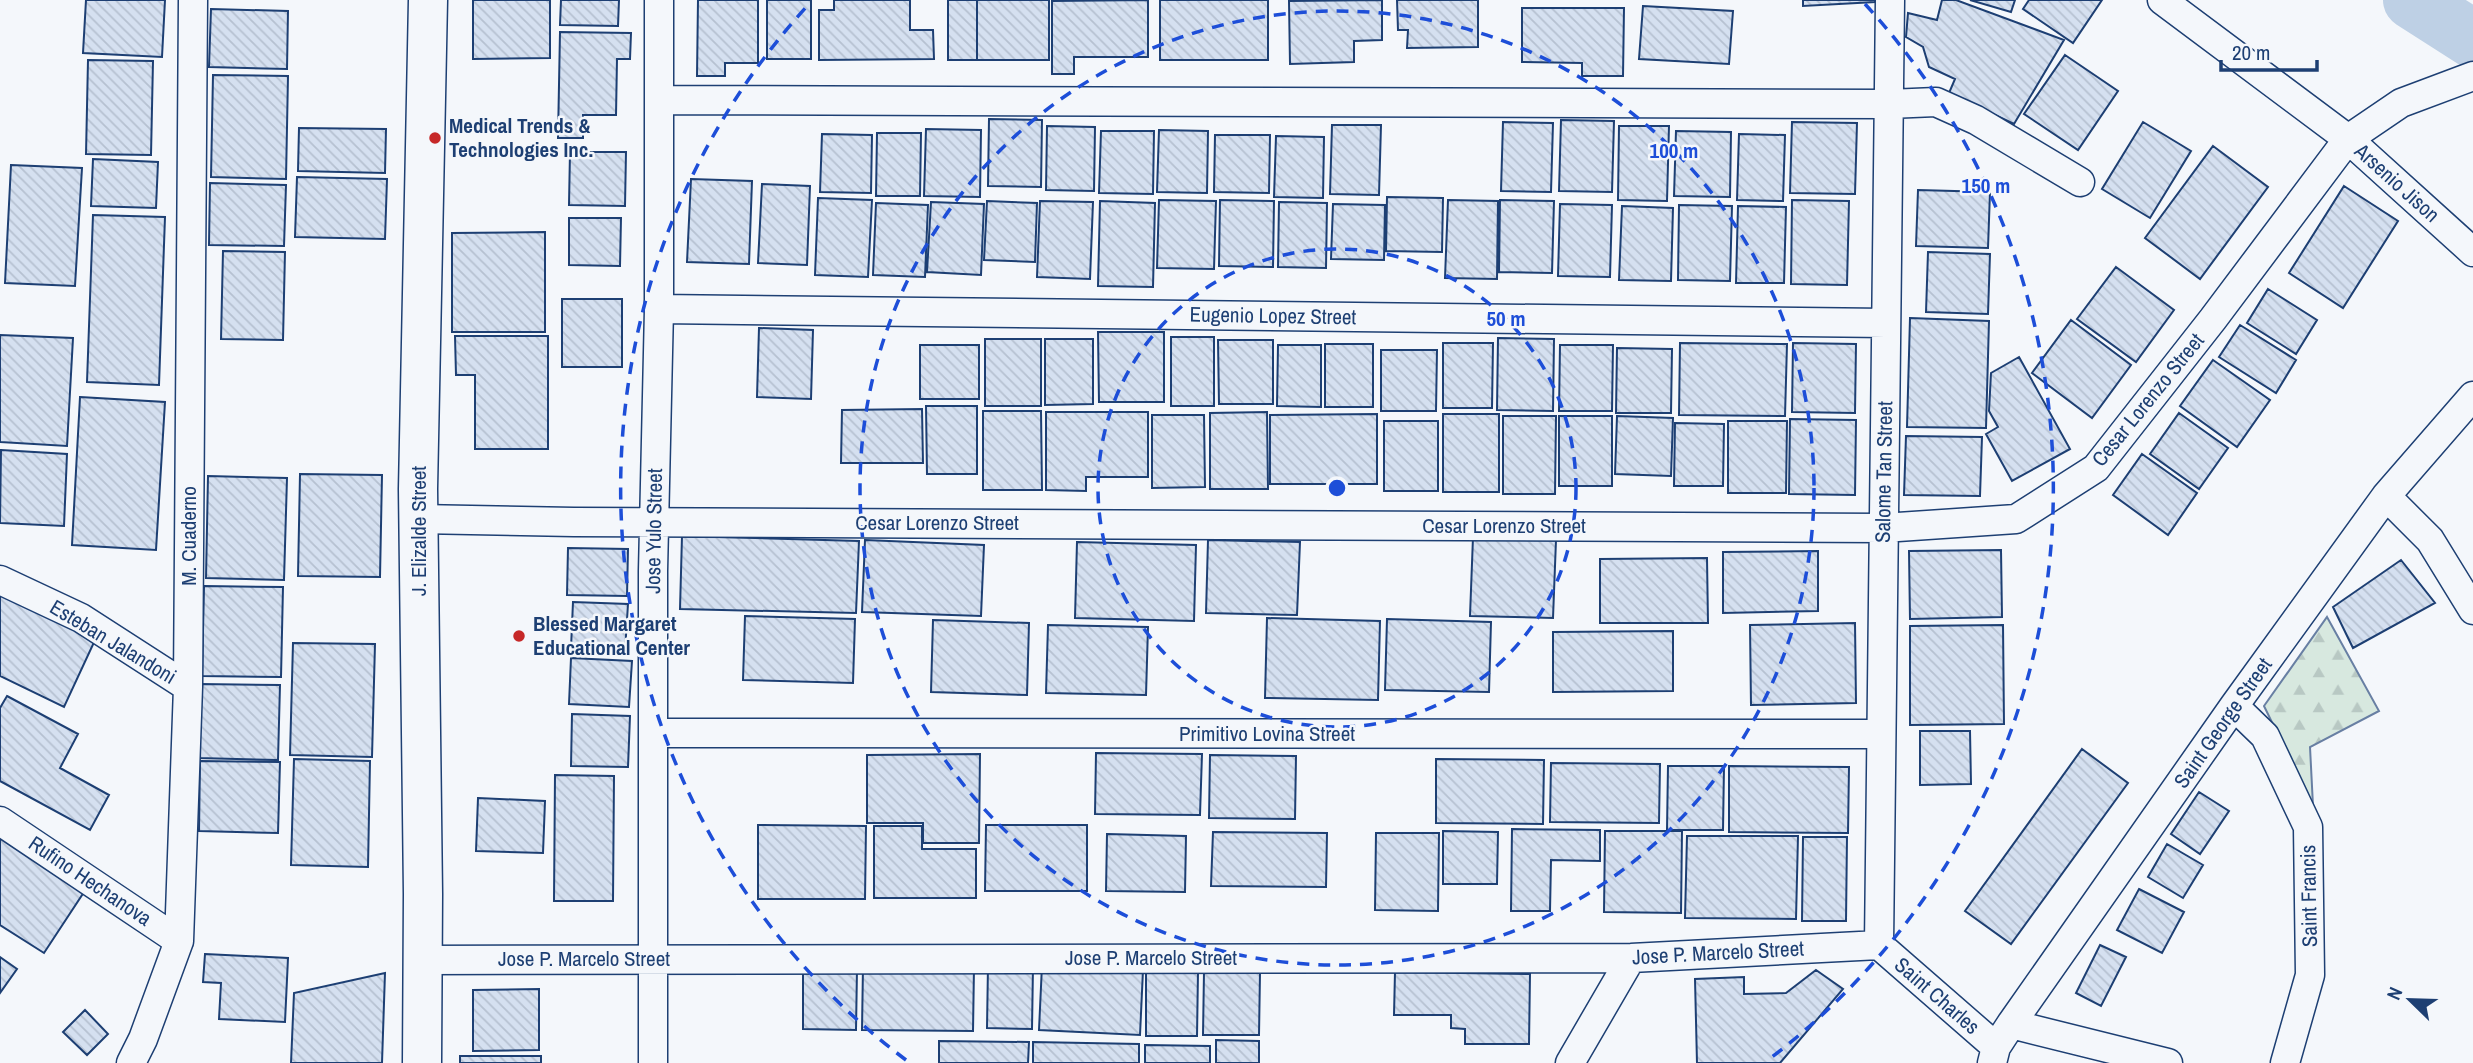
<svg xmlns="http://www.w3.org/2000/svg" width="2473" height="1063" font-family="'Archivo Narrow',sans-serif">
<defs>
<pattern id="forest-firs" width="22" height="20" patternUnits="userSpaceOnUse" patternTransform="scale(1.75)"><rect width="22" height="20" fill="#d7e8df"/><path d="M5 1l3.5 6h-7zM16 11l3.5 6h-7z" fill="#b8c8c3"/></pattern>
<pattern id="building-back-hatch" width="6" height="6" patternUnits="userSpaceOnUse" patternTransform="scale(1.75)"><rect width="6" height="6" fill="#d5e0f0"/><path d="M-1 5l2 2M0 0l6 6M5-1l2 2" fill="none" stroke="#b6c1d1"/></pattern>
</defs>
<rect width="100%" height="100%" fill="#f4f7fb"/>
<path fill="url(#forest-firs)" stroke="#687fa3" stroke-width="2" d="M2327,617L2379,711L2310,747L2313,806L2264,706Z"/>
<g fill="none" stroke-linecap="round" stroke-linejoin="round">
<path stroke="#bed0e5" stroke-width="58" d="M2412,0L2473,39"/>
</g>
<path fill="url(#building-back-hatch)" stroke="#1d3f73" stroke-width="2" d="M86,0H165L162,57L83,53Z
M473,0H550V58L473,59Z
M561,0H619L618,26L560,25Z
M698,0H758V63H725V76H697Z
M767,0H811V59H767Z
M834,0H910V30H933L934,59L819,60V10H834Z
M948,0H977V60H948Z
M977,0H1049V60H977Z
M1148,0V57H1074V74H1052V1Z
M1160,0H1268V60H1160Z
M1382,0V40L1354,41V62L1290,64L1289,1Z
M1397,0H1478V47L1407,48L1408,30H1398Z
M1803,0H1875V2L1803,6Z
M1942,0H1956L2064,40L2014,124L1949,93L1955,79L1929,67L1923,47L1906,37L1908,13L1937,20Z
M1970,0H2015L2011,12Z
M2029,0H2102L2073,43L2023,9Z
M1643,6L1733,11L1729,64L1639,59Z
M1522,8H1624L1623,76H1582V63L1522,62Z
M211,9L288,11L287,69L209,67Z
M560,32L631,33L630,59H617L616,115H583V138H558Z
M2065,55L2118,91L2078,150L2024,114Z
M88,60L153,61L151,155L86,154Z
M213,75L288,76L286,179L211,177Z
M989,119L1042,120L1041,187L988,186Z
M1561,120L1614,121L1612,192L1559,191Z
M1503,122L1553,123L1551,192L1501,191Z
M1792,122L1857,123L1855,194L1790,193Z
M2143,122L2191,151L2150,218L2102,189Z
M1332,125H1381L1379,195L1330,194Z
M1047,126L1095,127L1094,191L1046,190Z
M1619,126H1669L1667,201L1618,200Z
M299,128L386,129L385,173L298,171Z
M926,129L981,130L980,197L924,196Z
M1159,130L1208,131L1207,193L1157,192Z
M1101,131H1154L1153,194L1099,193Z
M1676,131L1731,132L1730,197L1674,196Z
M877,133H921L920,196H876Z
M822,134L872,135L871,193L820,192Z
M1739,134L1785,135L1783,201L1737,200Z
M1215,135H1270L1269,193L1214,192Z
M1276,136L1324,137L1323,198L1274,197Z
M2213,146L2268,187L2200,279L2145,238Z
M570,152H626L625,206L569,205Z
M93,159L158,162L156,208L91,206Z
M11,165L82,168L75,286L5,283Z
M297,177L387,179L385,239L295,237Z
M691,179L752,181L749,264L687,262Z
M210,183L286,185L284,246L209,245Z
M762,184L810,186L807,265L758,263Z
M2344,186L2398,221L2343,308L2289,273Z
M1918,190L1990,192L1988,248L1916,246Z
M1387,197L1443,198L1442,252L1386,251Z
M818,198L872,200L868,277L815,275Z
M1159,200L1216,201L1214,269L1157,268Z
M1220,200L1274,201L1273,267L1219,266Z
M1448,200L1498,201L1497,279L1445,278Z
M1500,200L1554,201L1552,273L1499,272Z
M1792,200L1849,201L1847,285L1791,284Z
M987,201L1037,203L1035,262L984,260Z
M1040,201L1093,202L1090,279L1037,277Z
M1100,201L1155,203L1153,287L1098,286Z
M931,202L984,204L981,275L927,272Z
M1279,202L1327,203L1326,268L1278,267Z
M876,203L928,205L925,277L873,275Z
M1333,204L1385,205L1384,260L1331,259Z
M1560,204L1612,205L1610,277L1558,276Z
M1679,205L1732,206L1730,281L1678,280Z
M1622,206L1673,208L1671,281L1619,280Z
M1738,206L1786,207L1784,283H1736Z
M93,215L165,217L159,385L87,382Z
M569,218H621L620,266L569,265Z
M545,232V332H452V233Z
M223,251L285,252L283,340L221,339Z
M1928,252L1990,254L1988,314L1926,312Z
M2116,267L2174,310L2136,362L2077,319Z
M2268,289L2317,320L2296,354L2247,323Z
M562,299H622V367H562Z
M1910,318L1989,321L1986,428L1907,427Z
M2071,320L2131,365L2092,418L2032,373Z
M2240,325L2296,360L2276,393L2219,357Z
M759,328L813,330L811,399L757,397Z
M1098,332H1164V402H1099Z
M0,335L73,338L67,446L0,442Z
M455,336H548V449H475V375H456Z
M1171,337H1214V406H1171Z
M1498,338L1554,339L1553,411L1497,410Z
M985,339H1041V406H985Z
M1045,339H1093V404L1045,405Z
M1218,340H1273V404H1219Z
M1443,343H1493L1492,408H1443Z
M1680,343L1787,344L1785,416L1679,415Z
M1793,343L1856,344L1855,413L1792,412Z
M1325,344H1373V407H1325Z
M920,345H979V399H920Z
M1278,345H1321V407L1277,406Z
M1560,345H1613L1612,411H1559Z
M1617,348L1672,349L1671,413H1616Z
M1381,350H1437L1436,411H1381Z
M2019,357L2070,449L2012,481L1986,434L1998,427L1989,411L1991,373Z
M2213,360L2270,400L2237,447L2180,406Z
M80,397L165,402L156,550L72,545Z
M926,406H977V474H927Z
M922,409L923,463H841L842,410Z
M983,411H1041L1042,490H983Z
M1046,412H1148V477H1086V491L1046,490Z
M1267,412L1268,489H1210V413Z
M2179,413L2228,448L2199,489L2150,454Z
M1377,414V484H1270V415Z
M1443,414H1499V492H1443Z
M1152,415H1204L1205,487L1152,488Z
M1503,416H1556L1555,494H1503Z
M1559,416H1612V486H1559Z
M1617,416L1673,418L1671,476L1615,474Z
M1790,419L1856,420L1855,495L1789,494Z
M1384,421H1438V491H1384Z
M1728,421H1787L1786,493H1728Z
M1675,423L1724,424L1723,486H1674Z
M1906,436L1982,437L1980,496L1904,495Z
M1,450L67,454L64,526L0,523Z
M2142,454L2197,493L2168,535L2113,495Z
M300,474L382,475L380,577L298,576Z
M208,476L287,478L284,580L206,578Z
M682,536L859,541L856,613L680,609Z
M1473,537L1556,540L1553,618L1470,616Z
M865,540L984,545L981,616L862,612Z
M1208,540L1300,542L1297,615L1206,613Z
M1077,542L1196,545L1194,621L1075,618Z
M568,548L628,549L627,596L567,595Z
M2001,550L2002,617L1910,619L1909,551Z
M1818,551V611L1723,613V552Z
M1707,558L1708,623H1600V559Z
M2401,560L2435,603L2353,648L2333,607Z
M204,586L283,587L281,677L202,676Z
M0,593L96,638L64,707L0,676Z
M573,602L628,604L625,651L571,648Z
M745,616L855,619L853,683L743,680Z
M1267,618L1380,621L1378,700L1265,698Z
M1387,619L1491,622L1489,692L1385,690Z
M933,620L1029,623L1027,695L931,692Z
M1855,623L1856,703L1751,705L1750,625Z
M1048,625L1148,627L1146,695L1046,693Z
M2003,625L2004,724L1910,725V626Z
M1673,631V691L1553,692V632Z
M293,643L375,644L372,757L290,755Z
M571,658L632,661L629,707L569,704Z
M200,684L280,685L278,760L198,758Z
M7,696L78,734L60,768L109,795L90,830L0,781V708Z
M572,714L630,716L628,767L571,766Z
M1920,731H1970L1971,784L1920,785Z
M2082,749L2128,783L2011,944L1965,911Z
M1096,753L1202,754L1200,815L1095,814Z
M980,754L979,843H923V823H867V755Z
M1210,755L1296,756L1295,819L1209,818Z
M294,759L370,761L368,867L291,865Z
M1436,759L1544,760L1543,824L1436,823Z
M200,761L280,762L278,833L199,831Z
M1551,763L1660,764L1659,823L1550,822Z
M1668,766H1724L1723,830H1667Z
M1729,766L1849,767L1848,833L1729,832Z
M555,775L614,776L613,901H554Z
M2199,792L2229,811L2200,854L2171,834Z
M478,798L545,801L543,853L476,851Z
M758,825L866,826L865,899H758Z
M986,825H1087V891H985Z
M874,826H922V849H976V898H874Z
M1512,829L1600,830V861L1551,860L1550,911H1511Z
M1443,831L1498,832L1497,884H1443Z
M1605,831H1682L1681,913L1604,912Z
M1213,832L1327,833L1326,887L1211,886Z
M0,833L86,889L44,953L0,925Z
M1376,833H1439L1438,911L1375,910Z
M1107,834L1186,836L1185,892L1106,891Z
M1687,836H1798L1796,919L1685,918Z
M1803,837H1847L1846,921H1802Z
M2167,844L2203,865L2183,898L2148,877Z
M2139,889L2184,912L2162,953L2117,930Z
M2100,945L2126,957L2101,1006L2076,993Z
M205,954L288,958L285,1022L219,1019L221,983L203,982Z
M0,957L17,969L0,993Z
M988,965L1033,966L1032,1029L987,1028Z
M1042,965L1143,970L1140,1035L1039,1030Z
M863,966L974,967L973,1031L862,1030Z
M803,969H857L856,1030L803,1029Z
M1816,970L1843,989L1780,1063H1697L1695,979L1744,977V994L1786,993Z
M1146,972H1198L1197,1036H1146Z
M1204,972L1260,973L1259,1035H1203Z
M1395,972L1530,974L1529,1044H1465V1029L1451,1028V1015H1394Z
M385,973L382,1063H291L294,993Z
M539,989V1050L473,1051V990Z
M85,1010L108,1034L87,1055L63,1032Z
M1216,1040L1259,1041V1063H1216Z
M939,1041L1029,1042L1028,1063H939Z
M1033,1042L1139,1044V1063H1033Z
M1145,1045L1210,1046V1063H1145Z
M460,1056H541V1063H460Z"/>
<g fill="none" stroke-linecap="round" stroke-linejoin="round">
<defs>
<path id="street" d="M2162,0L2348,139L2473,252
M659,100L1889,104L1936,102L1976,120L2080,182
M659,309L1886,323
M2386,496L2430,540L2473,610
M418,519L574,522L1883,528L2016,519L2096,468L2213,319L2348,139L2401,103L2473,76
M0,580L81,618L188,687
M2234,706L2265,736L2308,827L2310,975L2285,1063
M653,733L1881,734
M0,821L179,941
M1879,945L1890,0
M1879,945L1996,1047
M423,960L1631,958L1879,945
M2011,1024L2168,1063
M131,1063L143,1039L179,941L188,687L193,0
M653,1063V571L659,309V0
M1570,1063L1631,958
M1992,1063L1996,1047L2011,1024L2234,706L2386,496L2473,396"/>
<path id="secondary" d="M422,1063L423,894L418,489L428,0"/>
</defs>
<use href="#street" stroke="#1d3f73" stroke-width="31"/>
<use href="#secondary" stroke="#1d3f73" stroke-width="41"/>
<use href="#street" stroke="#f4f7fb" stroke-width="28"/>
<use href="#secondary" stroke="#f4f7fb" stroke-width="38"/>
</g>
<g fill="none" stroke="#1d4ed8" stroke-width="3.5" stroke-dasharray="12 9">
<circle cx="1337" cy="488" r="239"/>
<circle cx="1337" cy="488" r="477"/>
<path d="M906 1060A716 716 0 0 1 809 4M1865 4A716 716 0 0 1 1768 1060"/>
</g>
<g fill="#c62828" stroke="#f4f7fb" stroke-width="2.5">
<circle cx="435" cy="138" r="7"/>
<circle cx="519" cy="636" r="7"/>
</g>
<g text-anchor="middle" stroke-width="5" stroke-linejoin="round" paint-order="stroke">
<g font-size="21" font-weight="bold" fill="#1d3f73" stroke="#f4f7fb" text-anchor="start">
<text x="449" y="133">Medical Trends &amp;<tspan x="449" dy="24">Technologies Inc.</tspan></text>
<text x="533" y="631">Blessed Margaret<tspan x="533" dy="24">Educational Center</tspan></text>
</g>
<g font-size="21" fill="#1d3f73" stroke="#f4f7fb">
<text transform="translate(2397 183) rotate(42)" y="7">Arsenio Jison</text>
<text transform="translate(1273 316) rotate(1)" y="7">Eugenio Lopez Street</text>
<text transform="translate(2148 400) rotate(-51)" y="7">Cesar Lorenzo Street</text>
<text transform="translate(1884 472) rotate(-89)" y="7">Salome Tan Street</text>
<text x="937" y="530">Cesar Lorenzo Street</text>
<text x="1504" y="533">Cesar Lorenzo Street</text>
<text transform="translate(419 531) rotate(-90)" y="7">J. Elizalde Street</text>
<text transform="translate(654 531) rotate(-89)" y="7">Jose Yulo Street</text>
<text transform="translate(189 536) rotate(-90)" y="7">M. Cuaderno</text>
<text transform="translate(113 642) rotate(31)" y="7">Esteban Jalandoni</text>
<text transform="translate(2223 723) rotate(-55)" y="7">Saint George Street</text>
<text x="1267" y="741">Primitivo Lovina Street</text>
<text transform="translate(90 881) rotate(34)" y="7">Rufino Hechanova</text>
<text transform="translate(2309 896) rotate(-91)" y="7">Saint Francis</text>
<text transform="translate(1718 953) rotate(-3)" y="7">Jose P. Marcelo Street</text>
<text x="1151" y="965">Jose P. Marcelo Street</text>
<text x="584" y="966">Jose P. Marcelo Street</text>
<text transform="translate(1937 996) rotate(41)" y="7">Saint Charles</text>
</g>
</g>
<circle cx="1337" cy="488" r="10" fill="#1d4ed8" stroke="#f4f7fb" stroke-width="3.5"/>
<g font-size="21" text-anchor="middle" font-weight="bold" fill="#1d4ed8" stroke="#f4f7fb" stroke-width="5" stroke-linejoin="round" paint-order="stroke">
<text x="1674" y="158">100 m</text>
<text x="1986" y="193">150 m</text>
<text x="1506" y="326">50 m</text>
</g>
<g transform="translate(2410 1000) rotate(293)" stroke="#f4f7fb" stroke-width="5" paint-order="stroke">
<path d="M0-5L12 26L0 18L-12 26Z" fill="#1d3f73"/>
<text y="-10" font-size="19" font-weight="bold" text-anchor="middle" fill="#1d3f73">N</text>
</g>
<path d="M2221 60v10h96v-10" fill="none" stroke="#1d3f73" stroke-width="3.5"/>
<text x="2232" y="60" font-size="21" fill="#1d3f73" stroke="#f4f7fb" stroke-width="5" paint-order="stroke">20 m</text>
</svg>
